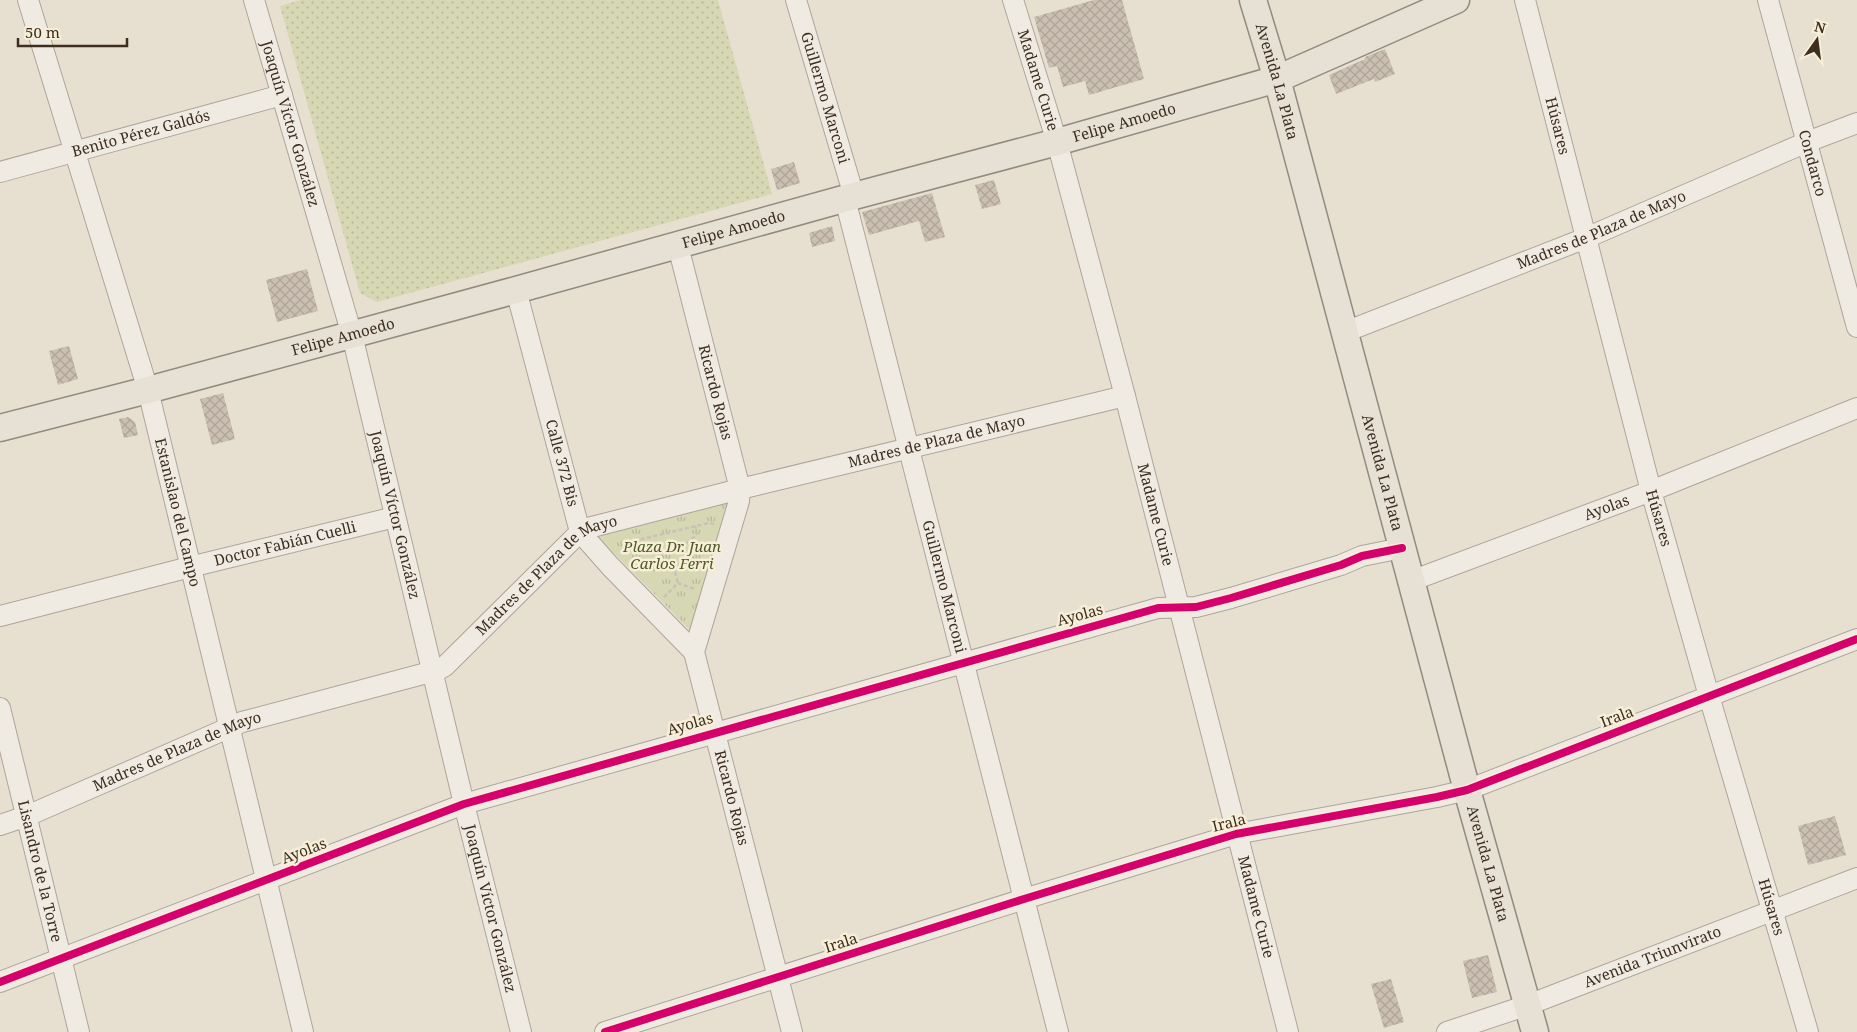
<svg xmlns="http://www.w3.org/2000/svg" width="1857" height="1032" font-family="'Noto Serif',serif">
<defs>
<pattern id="grass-dots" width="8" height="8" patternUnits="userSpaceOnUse" patternTransform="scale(1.25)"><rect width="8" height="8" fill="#d6d7b3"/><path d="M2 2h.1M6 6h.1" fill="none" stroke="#b9b99a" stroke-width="1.8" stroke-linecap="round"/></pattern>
<pattern id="park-tufts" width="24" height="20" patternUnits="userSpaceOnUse" patternTransform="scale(1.25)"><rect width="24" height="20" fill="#d6d7b3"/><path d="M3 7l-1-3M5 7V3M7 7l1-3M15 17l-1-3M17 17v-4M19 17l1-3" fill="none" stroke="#b9b99a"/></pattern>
<pattern id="building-cross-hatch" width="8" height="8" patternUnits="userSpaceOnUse" patternTransform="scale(1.25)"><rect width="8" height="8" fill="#cbbfb2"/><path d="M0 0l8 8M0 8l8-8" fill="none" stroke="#afa499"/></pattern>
</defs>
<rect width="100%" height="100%" fill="#e7e0d1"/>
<path fill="url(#grass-dots)" d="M301,0H718L772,194L377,302L360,293L280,6Z"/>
<path fill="url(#park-tufts)" d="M728,500L691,631L595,534Z"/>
<path fill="url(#building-cross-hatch)" d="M1094,0H1122L1144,79L1089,95L1085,81L1063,87L1057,66L1049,68L1034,17Z
M1385,49L1395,74L1375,82L1374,79L1336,94L1329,75L1365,59V57Z
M794,162L800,183L777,190L771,169Z
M994,180L1001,204L982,209L975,185Z
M932,193L945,237L925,242L919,221L869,235L862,212Z
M832,226L835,241L812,247L809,233Z
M307,269L318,311L277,322L266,280Z
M69,346L78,379L58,385L49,351Z
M223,393L235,439L212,445L200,399Z
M128,417L135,422L138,435L124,438L119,419Z
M1835,816L1846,855L1808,865L1798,826Z
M1488,955L1497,992L1472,998L1463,961Z
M1391,979L1404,1022L1384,1028L1371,984Z"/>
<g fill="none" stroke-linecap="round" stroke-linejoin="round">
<defs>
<g id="minor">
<path id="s1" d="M28,0L148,390L303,1032"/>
<path id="s2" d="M254,0L352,335L464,804L521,1032"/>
<path id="s3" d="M796,0L854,196"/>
<path id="s4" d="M1013,0L1057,142L1125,396L1288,1032"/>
<path id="s5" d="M1525,0L1651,491L1709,696L1808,1032"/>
<path id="s6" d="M1768,0L1857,327"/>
<path id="s7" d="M0,172L282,95"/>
<path id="s8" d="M845,199L1058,1032"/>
<path id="s9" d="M678,246L740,489L739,501L694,652L792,1032"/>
<path id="s10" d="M516,290L580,532L610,566L694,652"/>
<path id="s11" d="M1345,332L1586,238L1807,142L1857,123"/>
<path id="s12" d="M1411,581L1651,491L1857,408"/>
<path id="s13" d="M0,616L190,567L395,517"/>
<path id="s14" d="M0,708L79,1032"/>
<path id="s15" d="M0,825L27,816L242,722L438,670L445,666L574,538L588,528L740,489L1125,396"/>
<path d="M0,982L464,804L1158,608L1196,607L1231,598L1341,565L1362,556L1402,548"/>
<path d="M605,1032L1024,899L1236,834L1437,797L1467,790L1857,639"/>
<path id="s16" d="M1447,1032L1528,1005L1857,878"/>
</g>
<g id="major">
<path id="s17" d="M1253,0L1277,79L1467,790L1535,1032"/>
<path id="s18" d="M0,428L148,390L516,290L854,196L1057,142L1277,79L1456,0"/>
</g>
</defs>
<use href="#minor" stroke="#ada599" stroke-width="22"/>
<use href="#major" stroke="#928b80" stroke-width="29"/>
<path stroke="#c8c2b9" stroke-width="2.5" stroke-dasharray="4 2.5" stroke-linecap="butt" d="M639,540L641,548L661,554L670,549H681L697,534L695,526
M621,554L630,542L708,523L715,524
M675,572L678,583
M664,597L678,583L695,589"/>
<use href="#minor" stroke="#efebe3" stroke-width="20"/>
<use href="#major" stroke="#e6e1d4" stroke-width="26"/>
<defs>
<path id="cycleway" d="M0,982L464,804L1158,608L1196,607L1231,598L1341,565L1362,556L1402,548
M605,1032L1024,899L1236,834L1437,797L1467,790L1857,639"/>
</defs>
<use href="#cycleway" stroke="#f7eed8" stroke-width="11"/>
<use href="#cycleway" stroke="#d6006c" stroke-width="8"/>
</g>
<g text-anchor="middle" stroke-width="5" stroke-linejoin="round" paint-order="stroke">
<g font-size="15" fill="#3d2e20" stroke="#f7eed8">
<text dy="5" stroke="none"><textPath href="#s4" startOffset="84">Madame Curie</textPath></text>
<text dy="5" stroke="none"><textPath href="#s17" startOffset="85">Avenida La Plata</textPath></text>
<text dy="5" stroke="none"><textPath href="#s3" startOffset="102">Guillermo Marconi</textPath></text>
<text dy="5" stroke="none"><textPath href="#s2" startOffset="129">Joaquín Víctor González</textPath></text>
<text dy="5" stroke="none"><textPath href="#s18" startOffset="1165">Felipe Amoedo</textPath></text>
<text dy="5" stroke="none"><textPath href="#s5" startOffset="130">Húsares</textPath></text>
<text dy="5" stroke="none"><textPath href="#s7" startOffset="146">Benito Pérez Galdós</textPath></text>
<text dy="5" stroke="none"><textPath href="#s6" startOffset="169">Condarco</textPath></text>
<text dy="5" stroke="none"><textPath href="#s11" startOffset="276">Madres de Plaza de Mayo</textPath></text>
<text dy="5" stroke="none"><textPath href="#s18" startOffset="760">Felipe Amoedo</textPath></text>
<text dy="5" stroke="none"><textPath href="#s18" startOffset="355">Felipe Amoedo</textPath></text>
<text dy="5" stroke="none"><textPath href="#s9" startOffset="151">Ricardo Rojas</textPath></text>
<text dy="5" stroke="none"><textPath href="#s15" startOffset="1032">Madres de Plaza de Mayo</textPath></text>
<text dy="5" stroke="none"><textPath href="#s10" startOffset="179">Calle 372 Bis</textPath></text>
<text dy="5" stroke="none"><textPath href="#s17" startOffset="490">Avenida La Plata</textPath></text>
<text dy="5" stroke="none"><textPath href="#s12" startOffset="209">Ayolas</textPath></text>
<text dy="5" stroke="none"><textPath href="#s1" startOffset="534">Estanislao del Campo</textPath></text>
<text dy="5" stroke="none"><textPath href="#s2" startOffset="534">Joaquín Víctor González</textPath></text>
<text dy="5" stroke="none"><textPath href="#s4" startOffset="534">Madame Curie</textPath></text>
<text dy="5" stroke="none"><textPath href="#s5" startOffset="535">Húsares</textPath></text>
<text dy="5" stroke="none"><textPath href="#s13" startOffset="294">Doctor Fabián Cuelli</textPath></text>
<text dy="5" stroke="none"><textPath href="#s15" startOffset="612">Madres de Plaza de Mayo</textPath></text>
<text dy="5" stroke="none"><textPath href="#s8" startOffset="400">Guillermo Marconi</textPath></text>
<text transform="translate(1080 615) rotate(-15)" y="5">Ayolas</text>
<text transform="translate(1617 717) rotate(-21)" y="5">Irala</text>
<text transform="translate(690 724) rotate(-16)" y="5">Ayolas</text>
<text dy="5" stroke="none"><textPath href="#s15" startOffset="192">Madres de Plaza de Mayo</textPath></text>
<text dy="5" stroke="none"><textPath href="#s9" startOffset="571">Ricardo Rojas</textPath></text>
<text transform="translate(1229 823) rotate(-14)" y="5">Irala</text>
<text transform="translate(304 851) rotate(-21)" y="5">Ayolas</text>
<text dy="5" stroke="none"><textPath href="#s17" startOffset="895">Avenida La Plata</textPath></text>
<text dy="5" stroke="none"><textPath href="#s14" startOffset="168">Lisandro de la Torre</textPath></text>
<text dy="5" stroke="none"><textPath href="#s4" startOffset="939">Madame Curie</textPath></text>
<text dy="5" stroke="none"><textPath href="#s5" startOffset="940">Húsares</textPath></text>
<text dy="5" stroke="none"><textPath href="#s2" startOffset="939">Joaquín Víctor González</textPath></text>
<text transform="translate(841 943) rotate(-18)" y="5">Irala</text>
<text dy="5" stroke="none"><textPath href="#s16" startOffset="219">Avenida Triunvirato</textPath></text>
</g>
<g font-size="15" font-style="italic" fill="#4d5a26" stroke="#f7eed8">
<text x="672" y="552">Plaza Dr. Juan<tspan x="672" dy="17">Carlos Ferri</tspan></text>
</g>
</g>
<g transform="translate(1817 40) rotate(14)" stroke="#f7eed8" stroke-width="4" paint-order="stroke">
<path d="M0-4L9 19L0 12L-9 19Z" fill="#3d2e20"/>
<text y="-8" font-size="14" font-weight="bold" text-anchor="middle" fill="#3d2e20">N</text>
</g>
<path d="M18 38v8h109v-8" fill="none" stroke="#3d2e20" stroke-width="2.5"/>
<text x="25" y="38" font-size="15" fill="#3d2e20" stroke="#f7eed8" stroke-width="4" paint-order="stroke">50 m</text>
</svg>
